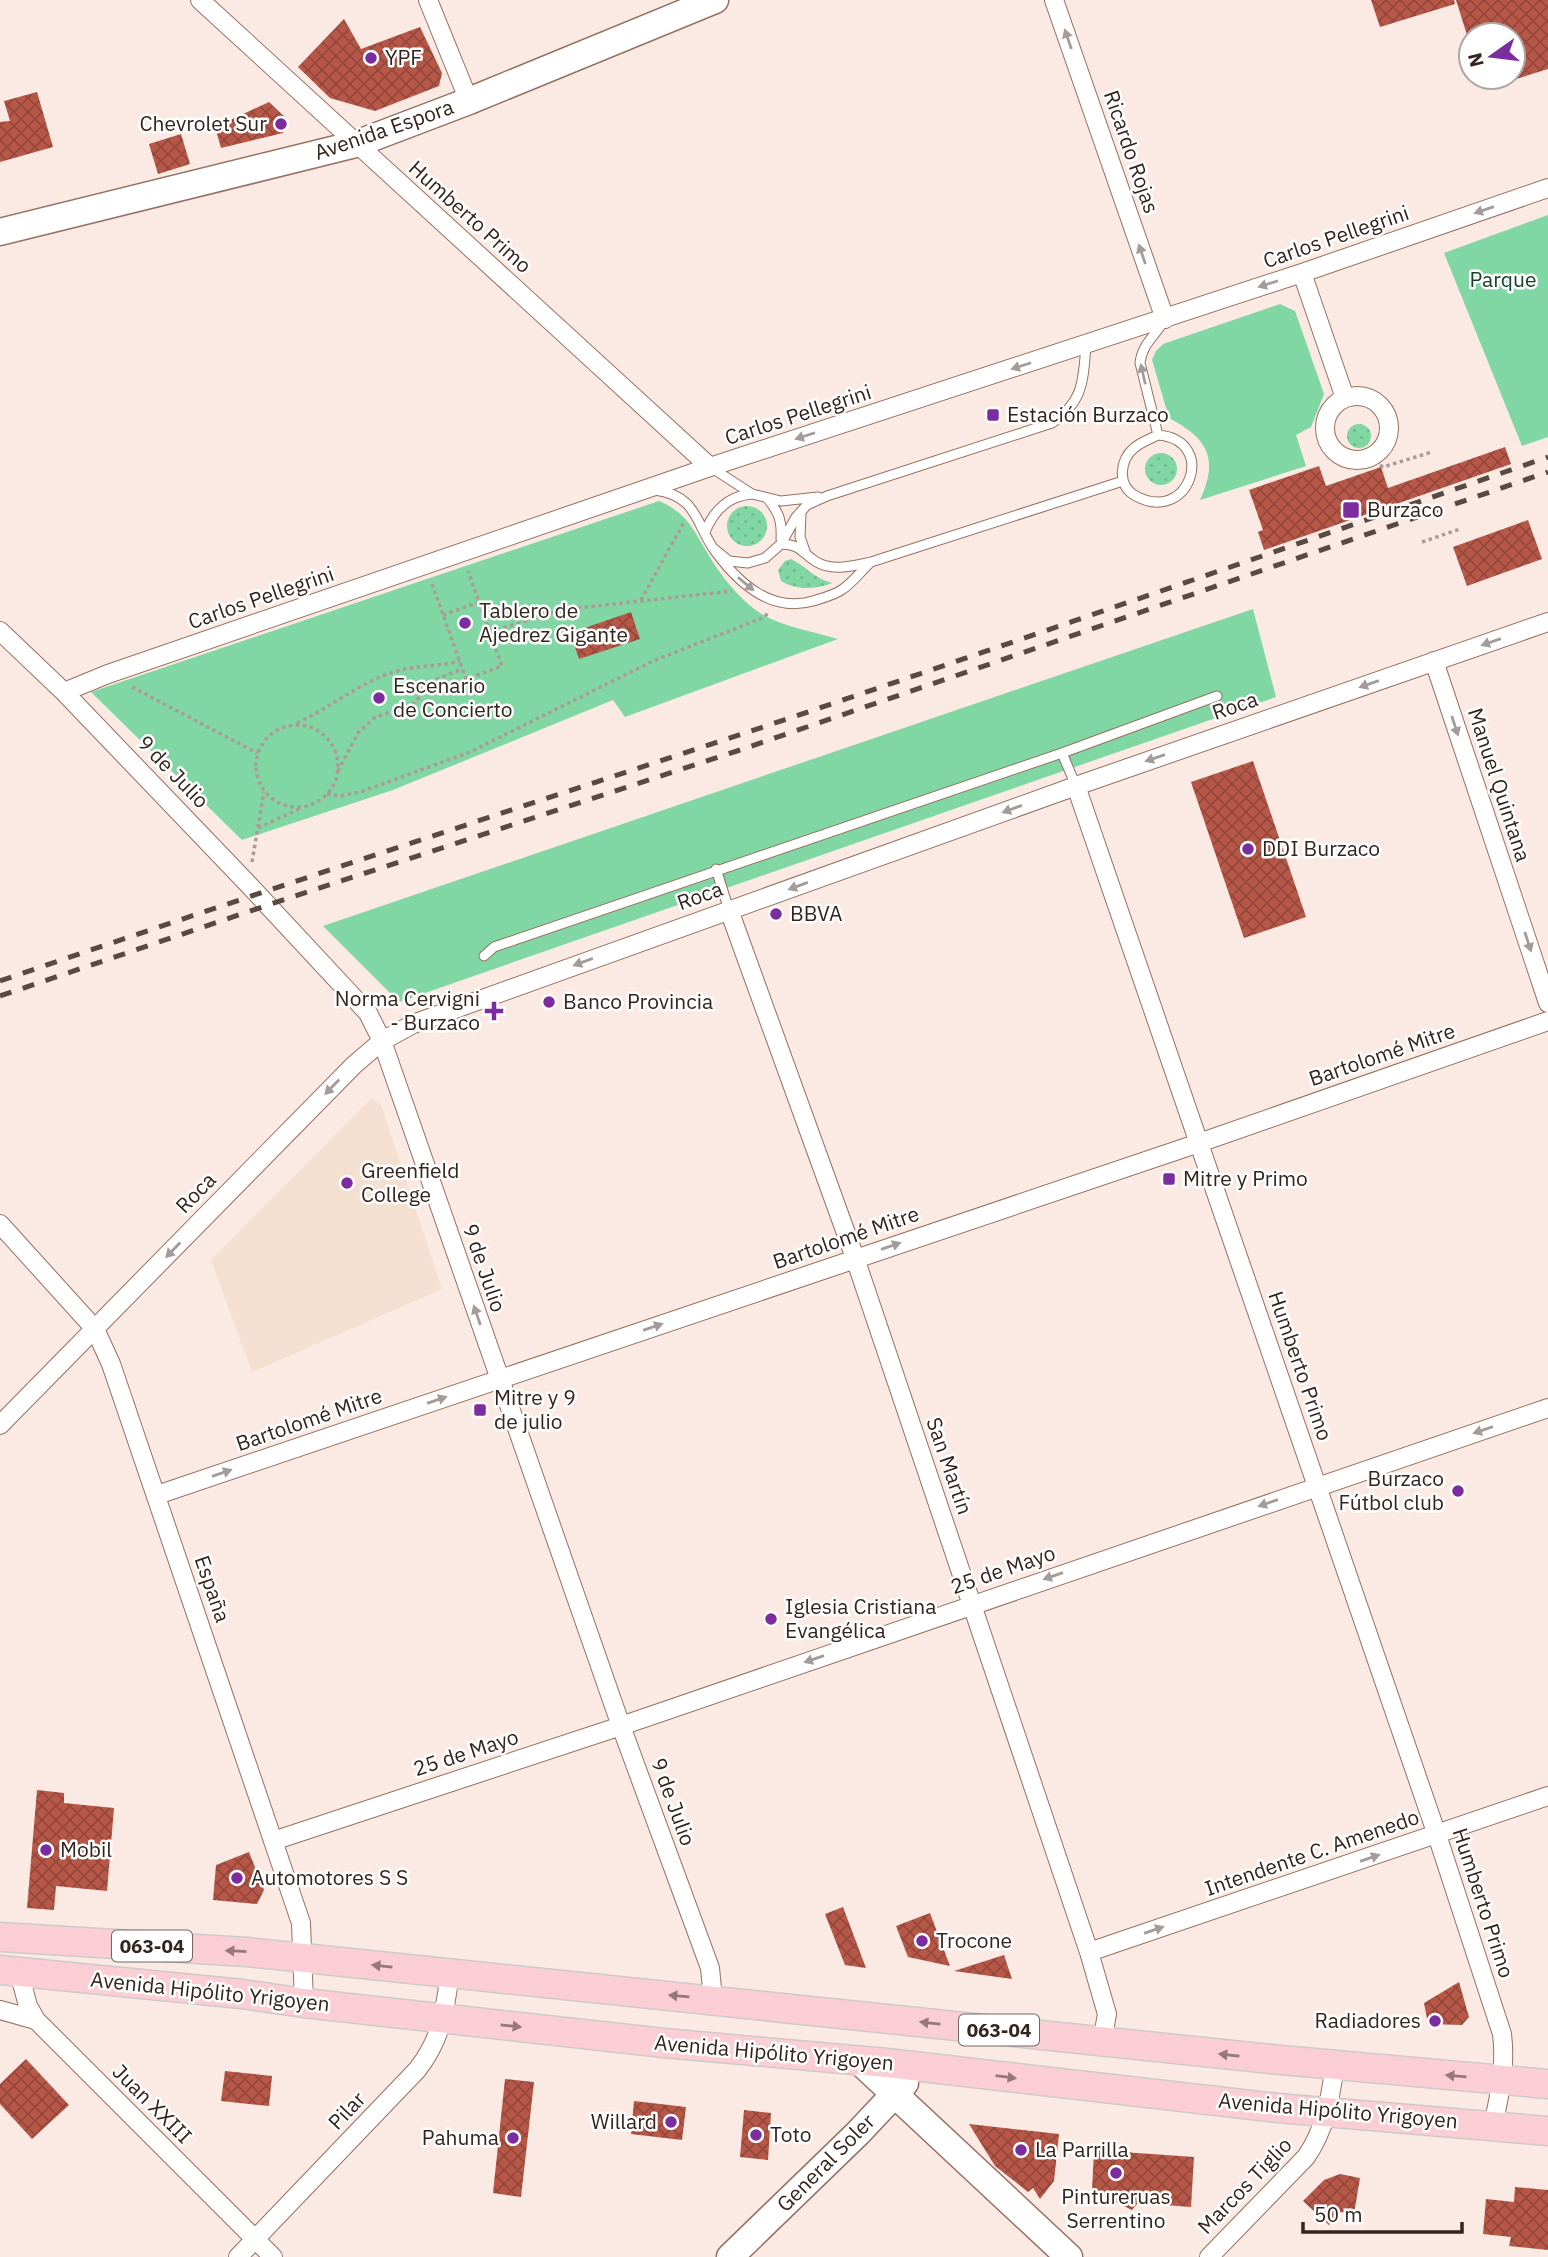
<svg xmlns="http://www.w3.org/2000/svg" width="1548" height="2257" font-family="'IBM Plex Sans',sans-serif">
<defs>
<pattern id="grass-dots" width="8" height="8" patternUnits="userSpaceOnUse" patternTransform="scale(1.75)"><rect width="8" height="8" fill="#80d7a3"/><path d="M2 2h.1M6 6h.1" fill="none" stroke="#6fb88c" stroke-width="1.8" stroke-linecap="round"/></pattern>
<pattern id="building-cross-hatch" width="8" height="8" patternUnits="userSpaceOnUse" patternTransform="scale(1.75)"><rect width="8" height="8" fill="#b75747"/><path d="M0 0l8 8M0 8l8-8" fill="none" stroke="#95483b"/></pattern>
</defs>
<rect width="100%" height="100%" fill="#faeae3"/>
<path fill="#f3e0d0" d="M372,1098L381,1105L442,1289L252,1372L211,1260Z"/>
<path fill="url(#grass-dots)" d="M1347 436a12 12 0 1 1 24 0a12 12 0 1 1-24 0Z
M1145 469a16 16 0 1 1 32 0a16 16 0 1 1-32 0Z
M727 526a20 20 0 1 1 40 0a20 20 0 1 1-40 0Z
M791,559C806,566 814,579 833,583C815,589 798,591 781,581L778,570L785,561Z"/>
<path fill="#80d7a3" d="M1548,215V437L1522,446L1444,253Z
M1280,304L1295,311L1324,394L1311,427L1296,435L1306,466L1200,500C1219,458 1208,439 1169,418L1152,360L1156,351L1163,344Z
M659,501C687,513 693,529 708,554C720,575 738,597 757,611C779,626 812,631 838,639L625,717L613,700L393,790L242,840L91,692Z
M1253,609L1276,697L399,1002L323,926Z"/>
<path fill="url(#building-cross-hatch)" d="M1371,0H1454L1455,4L1380,27Z
M1456,0H1548V69L1513,80V35H1467Z
M344,19L361,49L420,27L442,73L439,86L375,111L330,98L298,67Z
M37,92L53,147L0,162V122L10,121L4,101Z
M269,102L287,119L283,133L221,148L215,127Z
M181,134L190,164L158,174L149,144Z
M1505,447L1511,464L1264,550L1258,532L1263,530L1249,490L1319,466L1326,486L1381,467L1388,488Z
M1528,520L1542,559L1467,586L1453,547Z
M631,612L640,639L579,659L570,633Z
M1253,761L1306,917L1244,938L1191,782Z
M37,1790L64,1793V1803L114,1808L107,1891L56,1886L54,1910L27,1908Z
M249,1852L264,1890L257,1904L213,1900L216,1865Z
M843,1907L866,1968L845,1965L825,1914Z
M930,1913L950,1966L908,1957L896,1926Z
M1004,1955L1012,1979L954,1971Z
M1459,1982L1469,2017L1462,2025L1428,2024L1424,2003Z
M26,2059L69,2105L32,2139L0,2104V2084Z
M225,2071L272,2076L269,2106L221,2101Z
M505,2079L534,2082L521,2197L493,2193Z
M634,2101L686,2107L682,2140L631,2134Z
M744,2110L771,2113L768,2160L740,2157Z
M969,2124L1059,2134L1054,2181L1040,2199L1033,2188L1028,2192L995,2166Z
M1094,2150L1194,2157L1191,2207L1138,2203L1132,2210L1092,2191Z
M1340,2174L1360,2178L1354,2214L1341,2212L1329,2225L1303,2201L1324,2180Z
M1515,2187L1548,2190V2250L1509,2246L1511,2237L1483,2234L1486,2199L1514,2202Z"/>
<g fill="none" stroke-linecap="round" stroke-linejoin="round">
<defs>
<path id="lane" d="M1158,435C1219,440 1189,527 1134,495C1117,484 1120,460 1134,448C1141,442 1150,439 1158,435Z
M1158,435L1140,363C1142,344 1155,336 1164,321
M712,468L752,494L781,501L818,497
M655,490C698,496 695,523 715,551C739,584 771,613 813,601C823,598 835,595 843,589C853,582 861,571 870,563
M767,498C779,512 782,521 781,539
M801,513L800,537L805,551
M705,532C714,510 728,496 752,494
M781,544C801,545 800,551 815,561C832,572 853,566 871,562L1123,481
M713,548L729,561L748,563L765,558L781,544L796,517L807,505L827,496L1052,423C1084,401 1083,381 1086,345
M1062,753L1076,786
M716,869L729,910
M484,956L494,947L1062,753L1217,696"/>
<path id="street" d="M200,0L710,467
M428,0L469,101
M1054,0L1165,319
M1302,273L1345,398
M1325 428a32 32 0 1 1 64 0a32 32 0 1 1-64 0Z
M0,631L64,692L248,884L368,1013L382,1041L621,1726L710,1968L713,1999
M1434,661L1548,1003
M64,692L108,674L710,467L1302,273L1548,188
M1076,786L1437,1835L1502,2034C1506,2066 1500,2094 1493,2125
M729,910L855,1258L1089,1952L1107,2014L1102,2042
M0,1224L95,1329L111,1364L301,1923L304,2003
M0,1425L354,1065L382,1041L413,1024L1076,786L1548,622
M157,1495L1199,1143L1548,1021
M273,1841L621,1726L1548,1408
M1089,1952L1548,1796
M19,1972L28,2006L36,2020L273,2257
M0,2010L36,2020
M238,2257L417,2070C442,2038 444,2013 450,1974
M1209,2257L1306,2157C1326,2128 1330,2099 1335,2065"/>
<path id="secondary" d="M0,232L356,144L469,101L715,0
M859,2061L1069,2257
M730,2257L858,2133L905,2083"/>
<path id="primary" d="M0,1937L247,1952L1281,2060L1548,2084
M0,1970L242,1994L304,2003L664,2043L887,2063L1278,2108L1548,2131"/>
</defs>
<use href="#lane" stroke="#947162" stroke-width="11"/>
<use href="#street" stroke="#947162" stroke-width="20"/>
<use href="#secondary" stroke="#947162" stroke-width="29"/>
<use href="#primary" stroke="#cecac9" stroke-width="31"/>
<path stroke="#ab9b95" stroke-width="3.5" stroke-dasharray="3.5 3.5" stroke-linecap="butt" d="M1368,458L1383,467L1432,452
M1422,542L1460,529
M432,584L466,679L502,666L468,571
M641,600L684,522
M443,615L479,602
M490,632L558,611L577,608L732,591
M132,687L257,753
M297,723C330,708 358,683 394,672C415,665 438,667 460,661
M256 766a41 41 0 1 1 82 0a41 41 0 1 1-82 0Z
M338,771L358,733L374,718L414,703L437,679L462,669
M327,794L341,796L363,791L470,752L653,661L765,617L768,612
M258,828L299,809
M252,862L264,792"/>
<use href="#lane" stroke="#fff" stroke-width="9"/>
<use href="#street" stroke="#fff" stroke-width="18"/>
<use href="#secondary" stroke="#fff" stroke-width="26"/>
<use href="#primary" stroke="#fbcdd4" stroke-width="28"/>
<path stroke="#584943" stroke-width="5" stroke-dasharray="12 12" stroke-linecap="butt" d="M0,981C262,891 525,806 787,719C1041,633 1294,545 1548,457
M0,996L268,905L737,751L1548,472"/>
</g>
<defs><path id="oneway-solid" d="M-6-.8H1V-3.2L6.5 0L1 3.2V.8H-6Z" transform="scale(1.75)"/></defs>
<g fill="#a39c9a">
<use href="#oneway-solid" transform="translate(1068 39) rotate(-109)"/>
<use href="#oneway-solid" transform="translate(1484 210) rotate(161)"/>
<use href="#oneway-solid" transform="translate(1142 254) rotate(-109)"/>
<use href="#oneway-solid" transform="translate(1268 284) rotate(162)"/>
<use href="#oneway-solid" transform="translate(1021 366) rotate(162)"/>
<use href="#oneway-solid" transform="translate(1143 374) rotate(-103)"/>
<use href="#oneway-solid" transform="translate(805 436) rotate(162)"/>
<use href="#oneway-solid" transform="translate(746 584) rotate(40)"/>
<use href="#oneway-solid" transform="translate(1491 642) rotate(161)"/>
<use href="#oneway-solid" transform="translate(1369 684) rotate(161)"/>
<use href="#oneway-solid" transform="translate(1455 726) rotate(72)"/>
<use href="#oneway-solid" transform="translate(1155 758) rotate(161)"/>
<use href="#oneway-solid" transform="translate(1012 809) rotate(160)"/>
<use href="#oneway-solid" transform="translate(798 886) rotate(160)"/>
<use href="#oneway-solid" transform="translate(1528 942) rotate(72)"/>
<use href="#oneway-solid" transform="translate(583 962) rotate(160)"/>
<use href="#oneway-solid" transform="translate(332 1087) rotate(134)"/>
<use href="#oneway-solid" transform="translate(891 1246) rotate(-19)"/>
<use href="#oneway-solid" transform="translate(173 1250) rotate(134)"/>
<use href="#oneway-solid" transform="translate(477 1315) rotate(-109)"/>
<use href="#oneway-solid" transform="translate(653 1327) rotate(-19)"/>
<use href="#oneway-solid" transform="translate(437 1400) rotate(-19)"/>
<use href="#oneway-solid" transform="translate(1483 1430) rotate(161)"/>
<use href="#oneway-solid" transform="translate(222 1473) rotate(-19)"/>
<use href="#oneway-solid" transform="translate(1268 1503) rotate(161)"/>
<use href="#oneway-solid" transform="translate(1053 1576) rotate(161)"/>
<use href="#oneway-solid" transform="translate(814 1659) rotate(161)"/>
<use href="#oneway-solid" transform="translate(1370 1858) rotate(-19)"/>
<use href="#oneway-solid" transform="translate(1154 1930) rotate(-19)"/>
</g>
<g fill="#977879">
<use href="#oneway-solid" transform="translate(236 1951) rotate(-177)"/>
<use href="#oneway-solid" transform="translate(382 1966) rotate(-174)"/>
<use href="#oneway-solid" transform="translate(679 1996) rotate(-175)"/>
<use href="#oneway-solid" transform="translate(930 2023) rotate(-174)"/>
<use href="#oneway-solid" transform="translate(511 2026) rotate(6)"/>
<use href="#oneway-solid" transform="translate(1229 2055) rotate(-174)"/>
<use href="#oneway-solid" transform="translate(1456 2076) rotate(-175)"/>
<use href="#oneway-solid" transform="translate(1006 2077) rotate(7)"/>
</g>
<g fill="#7b2c9e" stroke="#fff" stroke-width="2.5">
<circle cx="371" cy="58" r="7"/>
<circle cx="281" cy="124" r="7"/>
<rect x="986" y="408" width="14" height="14" rx="3.5"/>
<rect x="1342" y="501" width="18" height="18" rx="3.5"/>
<circle cx="465" cy="623" r="7"/>
<circle cx="379" cy="698" r="7"/>
<circle cx="1248" cy="849" r="7"/>
<circle cx="776" cy="914" r="7"/>
<circle cx="549" cy="1002" r="7"/>
<path d="M490.5 1000.5h7v7h7v7h-7v7h-7v-7h-7v-7h7z"/>
<rect x="1162" y="1172" width="14" height="14" rx="3.5"/>
<circle cx="347" cy="1183" r="7"/>
<rect x="473" y="1403" width="14" height="14" rx="3.5"/>
<circle cx="1458" cy="1491" r="7"/>
<circle cx="771" cy="1619" r="7"/>
<circle cx="46" cy="1850" r="7"/>
<circle cx="237" cy="1878" r="7"/>
<circle cx="922" cy="1941" r="7"/>
<circle cx="1435" cy="2021" r="7"/>
<circle cx="671" cy="2122" r="7"/>
<circle cx="756" cy="2135" r="7"/>
<circle cx="513" cy="2138" r="7"/>
<circle cx="1021" cy="2150" r="7"/>
<circle cx="1116" cy="2173" r="7"/>
</g>
<g text-anchor="middle" stroke-width="5" stroke-linejoin="round" paint-order="stroke">
<g fill="#fff" stroke="#706662" stroke-width="2">
<rect x="112" y="1930.5" width="80" height="31" rx="5"/>
<rect x="959" y="2014.5" width="80" height="31" rx="5"/>
</g>
<g font-size="19" font-weight="bold" fill="#33241e">
<text x="152" y="1953">063-04</text>
<text x="999" y="2037">063-04</text>
</g>
<g font-size="21" fill="#33241e" stroke="#fff" text-anchor="start">
<text x="385" y="65">YPF</text>
<text x="267" y="131" text-anchor="end">Chevrolet Sur</text>
<text x="1007" y="422">Estación Burzaco</text>
<text x="1367" y="517">Burzaco</text>
<text x="479" y="618">Tablero de<tspan x="479" dy="24">Ajedrez Gigante</tspan></text>
<text x="393" y="693">Escenario<tspan x="393" dy="24">de Concierto</tspan></text>
<text x="1262" y="856">DDI Burzaco</text>
<text x="790" y="921">BBVA</text>
<text x="480" y="1006" text-anchor="end">Norma Cervigni<tspan x="480" dy="24">- Burzaco</tspan></text>
<text x="563" y="1009">Banco Provincia</text>
<text x="361" y="1178">Greenfield<tspan x="361" dy="24">College</tspan></text>
<text x="1183" y="1186">Mitre y Primo</text>
<text x="494" y="1405">Mitre y 9<tspan x="494" dy="24">de julio</tspan></text>
<text x="1444" y="1486" text-anchor="end">Burzaco<tspan x="1444" dy="24">Fútbol club</tspan></text>
<text x="785" y="1614">Iglesia Cristiana<tspan x="785" dy="24">Evangélica</tspan></text>
<text x="60" y="1857">Mobil</text>
<text x="251" y="1885">Automotores S S</text>
<text x="936" y="1948">Trocone</text>
<text x="1421" y="2028" text-anchor="end">Radiadores</text>
<text x="657" y="2129" text-anchor="end">Willard</text>
<text x="770" y="2142">Toto</text>
<text x="499" y="2145" text-anchor="end">Pahuma</text>
<text x="1035" y="2157">La Parrilla</text>
<text x="1116" y="2204" text-anchor="middle">Pintureruas<tspan x="1116" dy="24">Serrentino</tspan></text>
</g>
<g font-size="21" fill="#33241e" stroke="#fff">
<text transform="translate(384 130) rotate(-19)" y="7">Avenida Espora</text>
<text transform="translate(1131 152) rotate(71)" y="7">Ricardo Rojas</text>
<text transform="translate(470 217) rotate(42)" y="7">Humberto Primo</text>
<text transform="translate(1336 237) rotate(-19)" y="7">Carlos Pellegrini</text>
<text transform="translate(798 415) rotate(-18)" y="7">Carlos Pellegrini</text>
<text transform="translate(261 598) rotate(-19)" y="7">Carlos Pellegrini</text>
<text transform="translate(1235 706) rotate(-19)" y="7">Roca</text>
<text transform="translate(173 772) rotate(46)" y="7">9 de Julio</text>
<text transform="translate(1499 785) rotate(72)" y="7">Manuel Quintana</text>
<text transform="translate(700 896) rotate(-20)" y="7">Roca</text>
<text transform="translate(1382 1055) rotate(-19)" y="7">Bartolomé Mitre</text>
<text transform="translate(196 1193) rotate(-46)" y="7">Roca</text>
<text transform="translate(846 1238) rotate(-19)" y="7">Bartolomé Mitre</text>
<text transform="translate(484 1268) rotate(71)" y="7">9 de Julio</text>
<text transform="translate(1300 1366) rotate(71)" y="7">Humberto Primo</text>
<text transform="translate(309 1420) rotate(-19)" y="7">Bartolomé Mitre</text>
<text transform="translate(949 1466) rotate(71)" y="7">San Martín</text>
<text transform="translate(1003 1570) rotate(-19)" y="7">25 de Mayo</text>
<text transform="translate(212 1589) rotate(71)" y="7">España</text>
<text transform="translate(466 1753) rotate(-18)" y="7">25 de Mayo</text>
<text transform="translate(673 1802) rotate(70)" y="7">9 de Julio</text>
<text transform="translate(1312 1853) rotate(-19)" y="7">Intendente C. Amenedo</text>
<text transform="translate(1483 1903) rotate(72)" y="7">Humberto Primo</text>
<text transform="translate(210 1992) rotate(6)" y="7">Avenida Hipólito Yrigoyen</text>
<text transform="translate(774 2053) rotate(5)" y="7">Avenida Hipólito Yrigoyen</text>
<text transform="translate(152 2104) rotate(45)" y="7">Juan XXIII</text>
<text transform="translate(347 2111) rotate(-47)" y="7">Pilar</text>
<text transform="translate(1338 2111) rotate(5)" y="7">Avenida Hipólito Yrigoyen</text>
<text transform="translate(826 2163) rotate(-45)" y="7">General Soler</text>
<text transform="translate(1245 2186) rotate(-46)" y="7">Marcos Tiglio</text>
</g>
<g font-size="21" fill="#154029" stroke="#fff">
<text x="1503" y="287">Parque</text>
</g>
</g>
<g transform="translate(1492 56) rotate(256)"><circle r="33" fill="#ffffff" stroke="#ada7a5" stroke-width="2"/>
<path d="M0-5L12 26L0 18L-12 26Z" fill="#7b2c9e"/>
<text y="-10" font-size="19" font-weight="bold" text-anchor="middle" fill="#33241e">N</text>
</g>
<path d="M1303 2222v10h159v-10" fill="none" stroke="#33241e" stroke-width="3.5"/>
<text x="1314" y="2222" font-size="21" fill="#33241e" stroke="#ffffff" stroke-width="5" paint-order="stroke">50 m</text>
</svg>
